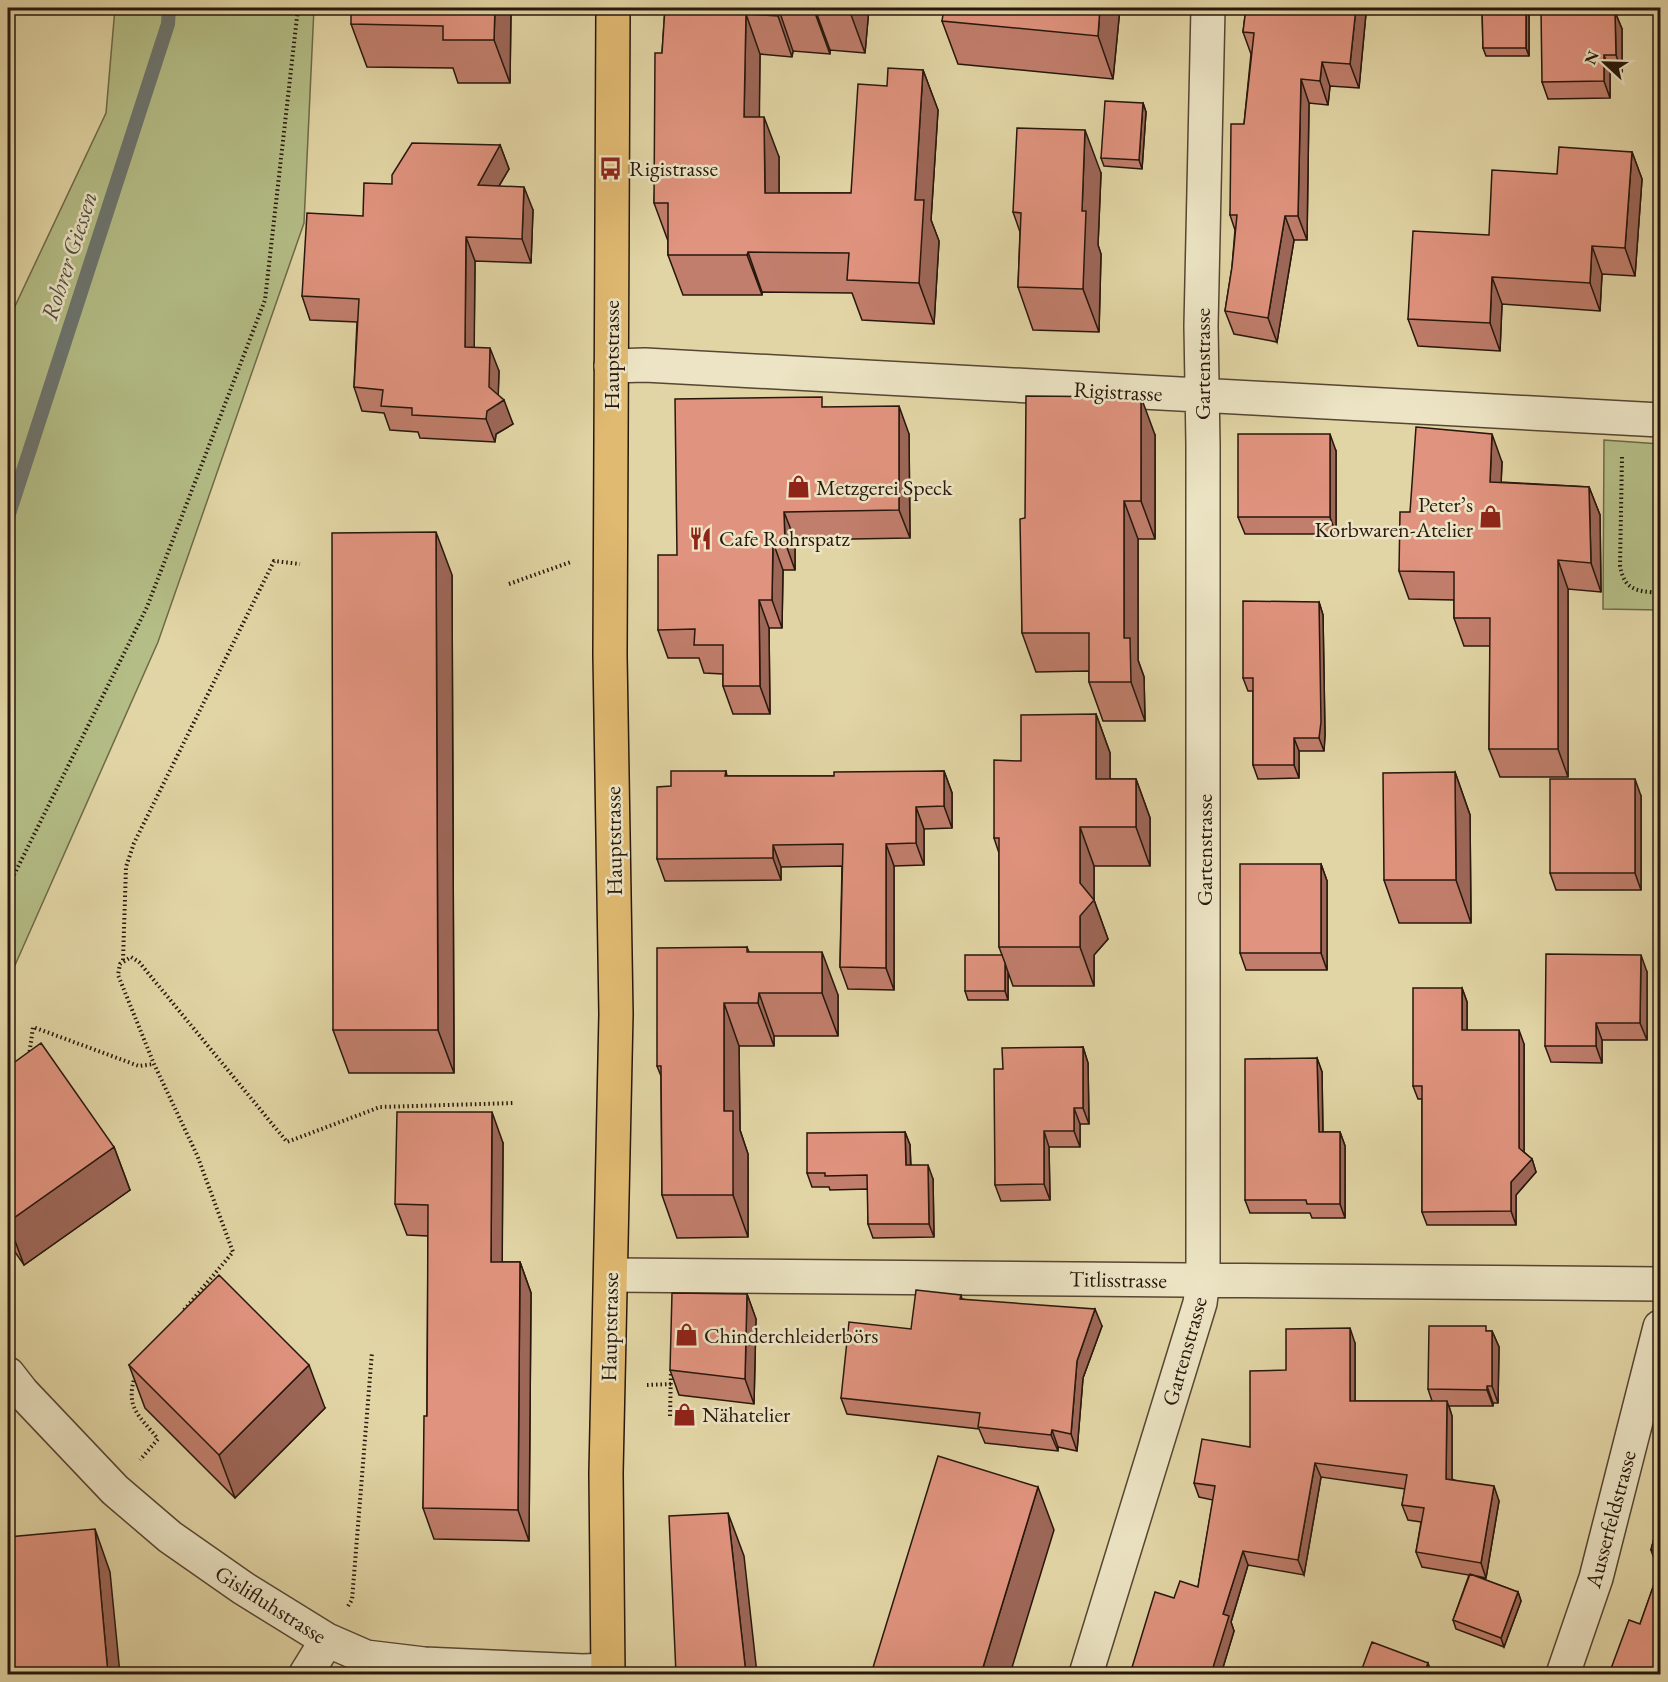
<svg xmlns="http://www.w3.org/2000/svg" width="1668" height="1682" font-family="'EB Garamond',serif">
<rect width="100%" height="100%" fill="#e2d5a5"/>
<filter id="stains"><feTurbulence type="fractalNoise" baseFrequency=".00333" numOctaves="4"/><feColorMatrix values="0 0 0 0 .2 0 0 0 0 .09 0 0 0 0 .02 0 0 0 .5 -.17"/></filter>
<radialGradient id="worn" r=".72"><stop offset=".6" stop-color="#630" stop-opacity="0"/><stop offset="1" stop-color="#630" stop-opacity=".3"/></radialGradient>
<path fill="#b4bd86" stroke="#6e6a49" stroke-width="1.5" d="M115,8H314L304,223L158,642L8,981V321L106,113Z
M1604,440L1660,444V610L1603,609Z"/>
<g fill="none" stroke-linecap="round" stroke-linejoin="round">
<path stroke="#6d7670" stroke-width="14" d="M8,517L168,24L169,8"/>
<defs>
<path id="street" d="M611,366L645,365L1660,420
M611,1275L1660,1284
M8,1374L22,1392L115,1490L170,1537L243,1588L327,1640L366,1657L424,1664L583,1671L607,1670
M306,1674L327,1640
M1086,1674L1200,1303L1203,1280V445L1201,326L1208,8
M1563,1674L1596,1578L1660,1327"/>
<path id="primary" d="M608,1674L606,1473L616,1014L610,655L613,8"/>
</defs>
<use href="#street" stroke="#564632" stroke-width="36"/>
<use href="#primary" stroke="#27170c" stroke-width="36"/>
<path stroke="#27170c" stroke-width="4" stroke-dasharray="1.5 3" stroke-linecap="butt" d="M1622,457L1620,565C1624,591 1637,591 1660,593
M509,584L571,562
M8,887L147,607L265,300L298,8
M123,960L126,867L134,843L274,561L300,564
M29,1056L33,1027L139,1066L154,1064
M184,1310L233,1252L197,1155L154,1064L118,975L120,964L131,957L139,962L287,1142L380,1107L515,1103
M135,1376C125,1408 139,1415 158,1439L140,1460
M647,1385L671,1384
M670,1416L671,1371
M348,1606L352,1600L372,1352"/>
<use href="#street" stroke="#ece4c4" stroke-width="33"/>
<use href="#primary" stroke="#e1ba72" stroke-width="33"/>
</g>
<path fill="#c17e6c" stroke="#27170c" stroke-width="1.5" d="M511,8L510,83H458L453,68L367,67L351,24Z
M665,8H869L865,53L830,50V54L793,51L792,57L760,54L759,117L779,157V193H851L887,86L923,70L938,110L931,220L939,241L934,324L862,320L852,293L762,292V295H683L668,255V241L654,203L662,53Z
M1120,8L1113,79L958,64L942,21Z
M1246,8H1364L1366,13L1359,88L1330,86L1328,105L1309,103L1307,240H1294L1277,342L1234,334L1225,311L1232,267L1235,230L1230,215L1244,124L1251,54L1243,32Z
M1482,8H1529V56H1486L1483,48Z
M1602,8L1604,12H1615L1622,29V72H1610V98L1548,99L1542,82Z
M1143,103L1146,112L1142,169L1104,166L1101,158Z
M500,145L509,169L499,186L533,210L531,263L475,261L474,347L499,371L498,395L513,424L496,434L495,442L420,438L418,432L390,430L384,413L362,411L354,387L357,322L310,320L302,296L363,216L392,184Z
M1632,152L1642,179L1635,276L1602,274L1600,311L1502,304L1500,351L1418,346L1408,319L1489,235L1557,174Z
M1101,173L1098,245L1101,254L1099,332L1033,330L1018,287L1020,232L1013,212Z
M825,407L909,434L910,538L795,540V570H783L782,628H769L770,714H733L723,686V674L704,673L699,658H668L658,630L677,555Z
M1155,435V539H1138V660L1144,677L1145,721H1103L1089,682V671L1036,672L1022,633L1025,518Z
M1336,451V534H1245L1238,517Z
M1502,462L1501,482L1589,487L1600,515L1601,592L1568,589V777H1500L1489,749L1490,646H1464L1454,618V600L1409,599L1399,571L1410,512Z
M452,575L454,1073H349L333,1030Z
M1319,602L1323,615L1325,735L1324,751H1299V778L1258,779L1253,765V691H1248L1243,678Z
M1096,714L1110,753V779H1136L1150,818V866H1094V900L1108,939L1094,955V986H1013L1008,972V1000H968L965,991L1002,955L999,947V853L994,838L1021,761Z
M726,771L727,776H834L944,771L952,793V828L924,829V865L894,866V990L848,989L840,967L842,866L781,867V880L665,881L657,859L671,786Z
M1455,772L1470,815L1471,923H1399L1384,880Z
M1641,796V890H1556L1550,873Z
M1321,864L1327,881V970H1246L1240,953Z
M747,947L749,952L838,995V1036H774V1046H739L740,1130L748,1154V1237L677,1238L662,1195L661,1076L657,1066Z
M1647,972V1040H1602V1063L1551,1062L1545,1046Z
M1462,988L1467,1002V1030L1524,1044V1152L1532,1159L1536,1172L1516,1195V1225H1427L1422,1212V1099H1418L1413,1086Z
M1083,1047L1088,1063L1089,1124H1080V1147H1049L1050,1200L1001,1201L995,1185L1003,1069Z
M1317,1058L1322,1072L1323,1132H1340L1345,1146V1218H1312L1310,1213H1250L1245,1200Z
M8,1067L114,1147L130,1190L24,1265L8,1242Z
M905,1132L910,1145L911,1165L933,1179L934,1237L873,1238L868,1224V1189L830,1190L829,1187H812L807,1173Z
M503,1143L502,1262H520L531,1293L529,1541L434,1539L423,1508L427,1416L428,1236L407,1235L395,1204Z
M747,1294L756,1319L754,1404L679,1395L670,1370Z
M961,1295L962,1299L1102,1326L1083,1378L1077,1451L1058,1447V1451L985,1443L979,1429L847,1414L841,1398L911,1329Z
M1488,1331H1492L1499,1347L1498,1403H1493V1406H1449L1452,1416V1479L1499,1501L1486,1578L1472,1575L1518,1592L1521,1601L1504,1647L1456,1629L1453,1620L1469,1575L1422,1567L1416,1552L1421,1522L1408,1520L1402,1505L1405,1489L1321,1477L1304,1575L1248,1565L1231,1622L1234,1631L1221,1674H1130L1174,1598L1198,1587L1213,1500L1199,1497L1194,1483L1250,1447L1286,1370L1355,1343V1401H1432L1428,1389Z
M129,1365L325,1408L235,1498L145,1408Z
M1660,1515V1674L1640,1624L1660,1568L1657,1567L1651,1550Z"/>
<path fill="#9d6758" stroke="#27170c" stroke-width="1.5" d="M495,8H511L510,83L494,40Z
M851,8H869L865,53L850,12Z
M1100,8H1120L1113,79L1098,36Z
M1356,8H1364L1366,13L1359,88L1350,64Z
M1526,8H1529V56L1526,48Z
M815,9L830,50V54L815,13Z
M779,10L793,51L792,57L778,16Z
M1615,12L1622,29V72L1616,55Z
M746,14L760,54L759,157L744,117Z
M1604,55L1610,72V98L1604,81Z
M1322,62L1330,86L1328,105L1320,81Z
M923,70L938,110L931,220L939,241L934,324L919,283L915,200Z
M1301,79L1309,103L1307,240L1298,216Z
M1143,103L1146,112L1142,169L1139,160Z
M764,117L779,157V233L765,193Z
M1085,130L1101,173L1098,245L1101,254L1099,332L1083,289L1082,211Z
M500,145L509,169L486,208L478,185Z
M1632,152L1642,179L1635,276L1625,248Z
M524,187L533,210L531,263L522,239Z
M1285,216L1294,240L1277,342L1268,318Z
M466,237L475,261L474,370L465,347Z
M1592,246L1602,274L1600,311L1590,283Z
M748,252L762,292V295L747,255Z
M1492,277L1502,304L1500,351L1490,323Z
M490,348L499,371L498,404L504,400L513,424L496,434L495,442L486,419Z
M1141,397L1155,435V539L1141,501Z
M899,406L909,434L910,538L899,510Z
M1330,434L1336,451V534L1330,517Z
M1492,434L1502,462L1500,510L1490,482Z
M1589,487L1600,515L1601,592L1591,563Z
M1124,501L1138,539V660L1144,677L1145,721L1131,682L1124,638Z
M784,512L795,540V570L785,542Z
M436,532L452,575L454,1073L438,1030Z
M773,542L783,570L782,628L772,600Z
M1558,560L1568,589V777L1558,749Z
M759,600L769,628L770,714L760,686Z
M1319,602L1323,615L1325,735L1324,751L1319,738Z
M1096,714L1110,753V818L1096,779Z
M1294,738L1299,751V778L1294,765Z
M944,771L952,793V828L944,806Z
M1455,772L1470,815L1471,923L1456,880Z
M1136,779L1150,818V866L1136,827Z
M1635,779L1641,796V890L1635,873Z
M916,807L924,829V865L916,843Z
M1080,827L1094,866V900L1108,939L1094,955V986L1080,947Z
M886,844L894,866V990L886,968Z
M773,845L781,867V880L773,858Z
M1321,864L1327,881V970L1321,953Z
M822,952L838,995V1036L822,993Z
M1641,955L1647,972V1040L1640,1023Z
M1005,963L1008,972V1000L1005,991Z
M1462,988L1467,1002V1044L1462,1030Z
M759,993L774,1036V1046L758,1003Z
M724,1003L739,1046L740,1130L748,1154V1237L733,1195L724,1111Z
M1596,1023L1602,1040V1063L1596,1046Z
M1519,1030L1524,1044V1162L1519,1148Z
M1083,1047L1088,1063L1089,1124L1083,1108Z
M1317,1058L1322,1072L1323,1146L1319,1132Z
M1074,1108L1080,1124V1147L1074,1131Z
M492,1112L503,1143L502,1293L491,1262Z
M1044,1131L1049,1147L1050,1200L1044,1184Z
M905,1132L910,1145L911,1179L906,1165Z
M1340,1132L1345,1146V1218L1340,1204Z
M114,1147L130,1190L24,1265L8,1222Z
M1532,1159L1536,1172L1516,1195V1225L1511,1211V1182Z
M928,1165L933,1179L934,1237L929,1224Z
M520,1262L531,1293L529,1541L518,1510Z
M747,1294L756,1319L754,1404L745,1379Z
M1095,1309L1102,1326L1083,1378L1077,1451L1071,1434L1077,1361Z
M1350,1328L1355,1343V1416L1350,1401Z
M1492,1331L1499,1347L1498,1403L1492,1386Z
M309,1365L325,1408L235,1498L219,1455Z
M1487,1386L1493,1403V1406L1487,1390Z
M1447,1401L1452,1416V1493L1446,1479Z
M1052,1430L1058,1447V1451L1051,1435Z
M1315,1463L1321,1477L1304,1575L1298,1560Z
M1494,1486L1499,1501L1486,1578L1481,1563Z
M1038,1487L1054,1530L1010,1674H981Z
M728,1513L744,1556L757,1674H746Z
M95,1529L110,1572L120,1674H108Z
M1243,1551L1248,1565L1231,1622L1234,1631L1221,1674H1211L1223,1614Z
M1518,1592L1521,1601L1504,1647L1501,1638Z
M1428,1663L1432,1674H1424Z"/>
<path fill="#e0937e" stroke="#27170c" stroke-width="1.5" d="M351,8H495L494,40H443V26L351,24Z
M665,8H851L850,12L815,9V13L779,10L778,16L746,14L744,117H764L765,193H851L858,84L887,86L888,68L923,70L915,200H924L919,283L847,280L849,253L748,252L747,255H668V203H654L655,53H662Z
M944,8H1100L1098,36L942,21Z
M1246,8H1356L1350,64L1322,62L1320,81L1301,79L1298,216H1285L1268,318L1225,311L1232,267L1237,215H1230L1231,124H1244L1254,33L1243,32Z
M1482,8H1526V48H1483Z
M1602,8V12H1615L1616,55H1604V81L1542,82L1541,10Z
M1105,101L1143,103L1139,160L1101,158Z
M1017,128L1085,130L1082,211H1086L1083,289L1018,287L1021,213L1013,212Z
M412,143L500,145L478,185L524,187L522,239L466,237L465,347L490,348L489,387L504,400L487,411L486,419L412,415V408L381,406L383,390L354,387L359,299L302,296L307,213L363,216L364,183L392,184V175Z
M1559,147L1632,152L1625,248L1592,246L1590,283L1492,277L1490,323L1408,319L1413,231L1489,235L1492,170L1557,174Z
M1026,396L1141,397V501H1124V638H1130L1131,682H1089V633H1022L1020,519L1025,518Z
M822,397V407L899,406V510L784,512L785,542H773L772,600H759L760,686H723V645H694L695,629L658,630V555H677L675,399Z
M1416,427L1492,434L1490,482L1589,487L1591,563L1558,560V749H1489L1490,618H1454V572L1399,571L1400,512H1410Z
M1238,434H1330V517H1238Z
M436,532L438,1030H333L332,533Z
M1243,601L1319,602L1321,722L1319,738H1294V765H1253V678H1243Z
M1096,714V779H1136V827H1080V883L1094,900L1080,916V947H999V838H994V760L1021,761V715Z
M671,771H726L725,776H834V772L944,771V806L916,807V843L886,844V968L840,967L843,844L773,845V858L657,859V787L671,786Z
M1455,772L1456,880H1384L1383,773Z
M1550,779H1635V873H1550Z
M1240,864H1321V953H1240Z
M747,947V952H822V993H759L758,1003H724V1111H733V1195H662L661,1066H657V948Z
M1546,954L1641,955L1640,1023H1596V1046H1545Z
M965,955H1002L1005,963V991H965Z
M1413,988H1462V1030H1519V1148L1532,1159L1511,1182V1211L1422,1212V1086H1413Z
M41,1043L114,1147L8,1222V1067Z
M1083,1047V1108H1074V1131H1044V1184L995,1185L994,1069H1003L1002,1048Z
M1317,1058L1319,1132H1340V1204H1307L1306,1200H1245V1059Z
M397,1112H492L491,1262H520L518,1510L423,1508L424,1416H427L428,1205L395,1204Z
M905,1132L906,1165H928L929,1224H868L867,1175L825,1176V1173H807V1133Z
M219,1275L309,1365L219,1455L129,1365Z
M916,1290L961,1295L960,1299L1095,1309L1077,1361L1071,1434L1052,1430L1051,1435L978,1427L980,1413L841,1398L849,1322L911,1329Z
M672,1293L747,1294L745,1379L670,1370Z
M1429,1326H1486V1331H1492V1386H1487V1390L1428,1389Z
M1350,1328V1401H1447L1446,1479L1494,1486L1481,1563L1416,1552L1424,1508L1402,1505L1407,1475L1315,1463L1298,1560L1243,1551L1223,1614L1229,1616L1211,1674H1130L1155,1592L1174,1598L1180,1581L1198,1587L1215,1486L1194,1483L1202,1439L1250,1447V1371L1286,1370V1329Z
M938,1456L1038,1487L981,1674H871Z
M728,1513L746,1674H676L669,1516Z
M1660,1515V1552L1651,1550Z
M95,1529L108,1674H8V1537Z
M1660,1567V1674H1609L1629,1620L1640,1624Z
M1470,1574L1518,1592L1501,1638L1453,1620Z
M1372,1642L1428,1663L1424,1674H1360Z"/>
<defs>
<symbol id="bus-bare" viewBox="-9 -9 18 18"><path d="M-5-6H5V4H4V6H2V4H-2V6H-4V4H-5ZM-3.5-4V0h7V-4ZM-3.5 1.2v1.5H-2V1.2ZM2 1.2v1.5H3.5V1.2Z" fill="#8f2418" stroke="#ece4c4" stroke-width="2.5" paint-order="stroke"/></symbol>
<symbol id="shop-bare" viewBox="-9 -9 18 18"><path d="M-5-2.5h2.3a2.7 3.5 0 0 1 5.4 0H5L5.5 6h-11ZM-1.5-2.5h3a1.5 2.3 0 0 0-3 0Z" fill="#8f2418" stroke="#ece4c4" stroke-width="2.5" paint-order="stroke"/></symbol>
<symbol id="restaurant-bare" viewBox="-9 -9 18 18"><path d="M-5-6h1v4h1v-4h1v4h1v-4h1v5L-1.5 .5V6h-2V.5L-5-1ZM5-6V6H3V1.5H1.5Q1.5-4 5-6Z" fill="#8f2418" stroke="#ece4c4" stroke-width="2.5" paint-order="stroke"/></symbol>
</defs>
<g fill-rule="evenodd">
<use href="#bus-bare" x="594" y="152" width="33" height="33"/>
<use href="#shop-bare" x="782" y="470" width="33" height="33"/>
<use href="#shop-bare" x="1474" y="500" width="33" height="33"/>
<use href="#restaurant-bare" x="684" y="522" width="33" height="33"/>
<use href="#shop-bare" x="670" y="1318" width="33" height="33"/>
<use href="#shop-bare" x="668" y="1398" width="33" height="33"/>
</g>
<g text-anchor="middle" stroke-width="5" stroke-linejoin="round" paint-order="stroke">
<g font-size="22" fill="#27170c" stroke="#ece4c4" text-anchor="start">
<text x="629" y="176">Rigistrasse</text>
<text x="816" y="495">Metzgerei Speck</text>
<text x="1473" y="512" text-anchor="end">Peter’s<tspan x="1473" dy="25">Korbwaren-Atelier</tspan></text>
<text x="719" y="546">Cafe Rohrspatz</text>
<text x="704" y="1343">Chinderchleiderbörs</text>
<text x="702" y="1422">Nähatelier</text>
</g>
<g font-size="22" fill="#27170c" stroke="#ece4c4">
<text transform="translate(611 355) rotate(-90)" y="8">Hauptstrasse</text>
<text transform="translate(1202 364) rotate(-90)" y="8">Gartenstrasse</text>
<text transform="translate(1118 391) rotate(3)" y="8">Rigistrasse</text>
<text transform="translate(613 841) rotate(-91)" y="8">Hauptstrasse</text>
<text transform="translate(1204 850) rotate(-90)" y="8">Gartenstrasse</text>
<text transform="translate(1118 1279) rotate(1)" y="8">Titlisstrasse</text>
<text transform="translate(609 1327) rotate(-89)" y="8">Hauptstrasse</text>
<text transform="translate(1184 1351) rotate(-74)" y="8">Gartenstrasse</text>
<text transform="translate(1610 1519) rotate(-75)" y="8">Ausserfeldstrasse</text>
<text transform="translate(271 1604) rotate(32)" y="8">Gislifluhstrasse</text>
</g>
<g font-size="24" font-style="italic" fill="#504e46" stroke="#ece4c4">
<text transform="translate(69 256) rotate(-72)" y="8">Rohrer Giessen</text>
</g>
</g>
<rect width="1668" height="1682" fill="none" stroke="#e2d5a5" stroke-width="30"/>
<rect x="9" y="9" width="1650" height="1664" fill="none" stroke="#27170c" stroke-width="3"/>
<rect x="15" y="15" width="1638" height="1652" fill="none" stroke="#27170c" stroke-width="1.5"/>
<g transform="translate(1605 63) rotate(292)" stroke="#ece4c4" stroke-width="4.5" paint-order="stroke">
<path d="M0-4.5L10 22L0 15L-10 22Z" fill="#27170c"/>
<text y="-9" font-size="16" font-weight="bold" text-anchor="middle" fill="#27170c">N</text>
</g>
<rect width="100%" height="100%" filter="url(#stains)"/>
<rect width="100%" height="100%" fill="url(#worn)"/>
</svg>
